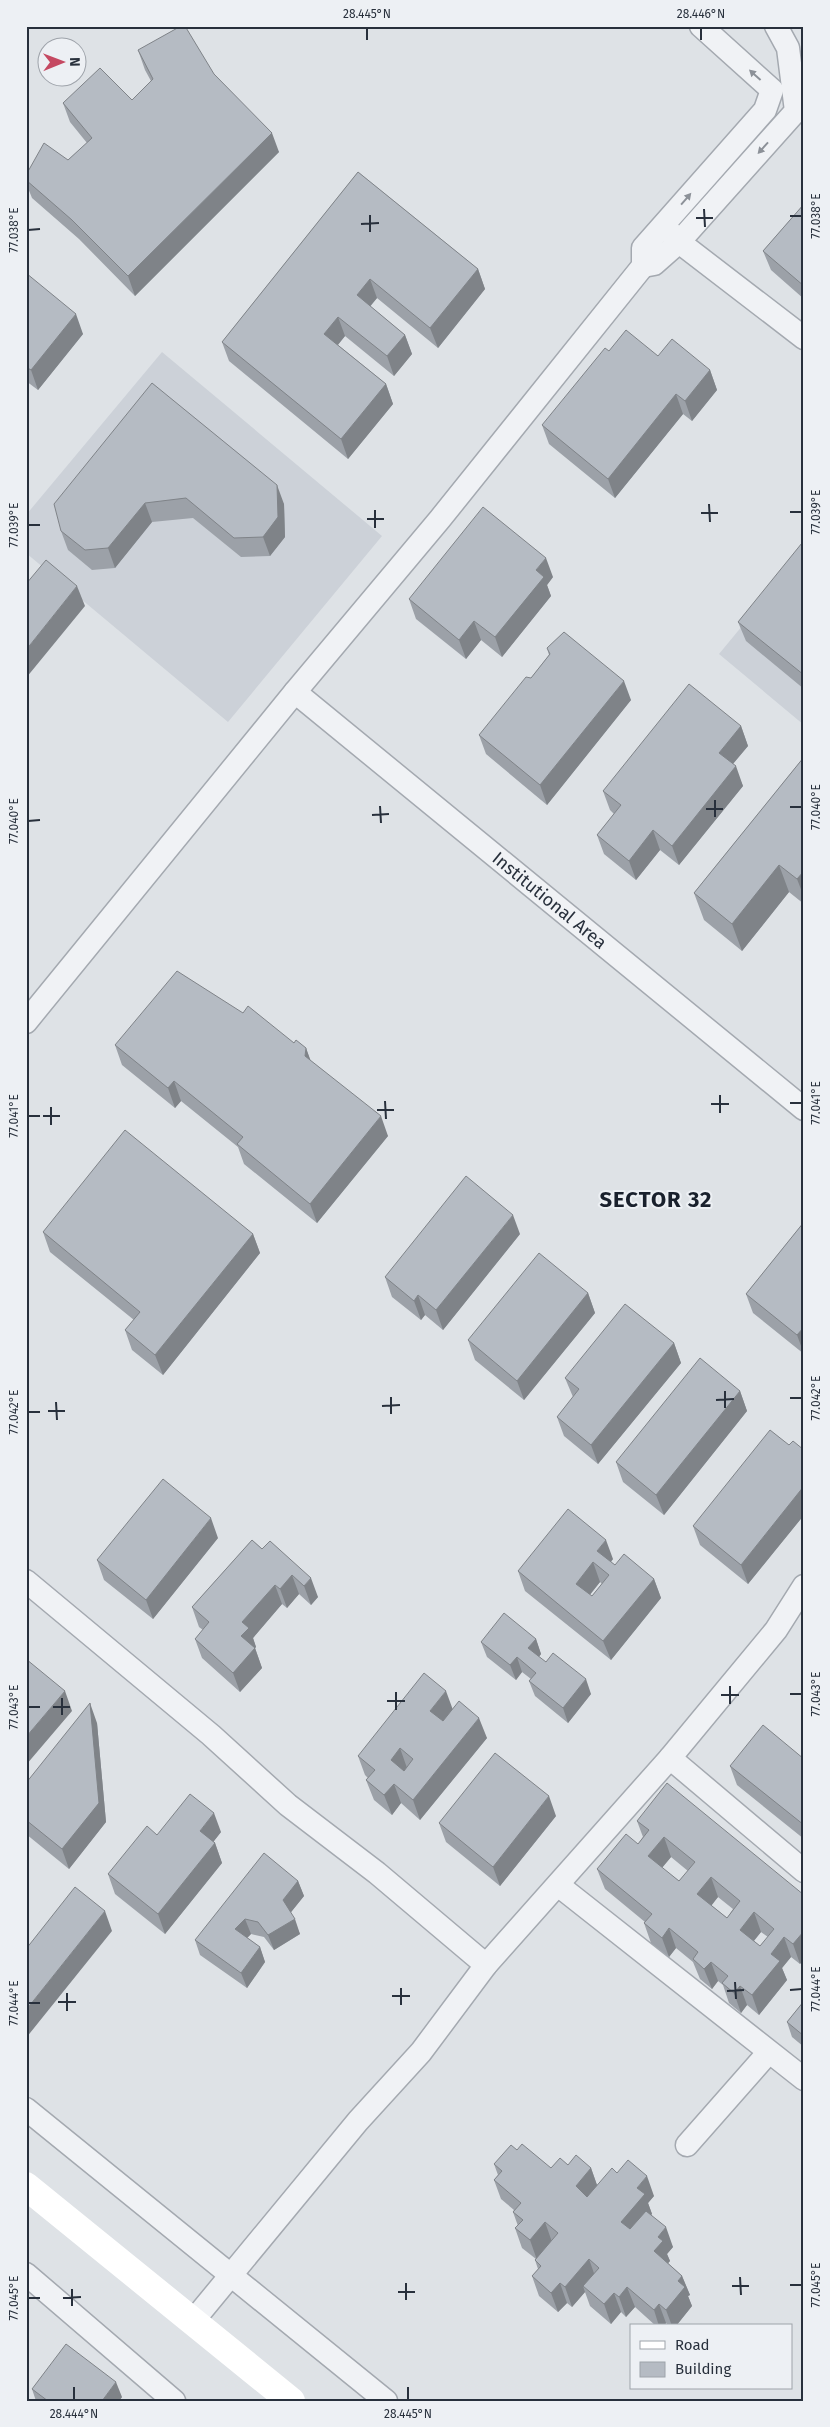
<svg xmlns="http://www.w3.org/2000/svg" width="830" height="2427" font-family="'Fira Sans',sans-serif">
<rect width="100%" height="100%" fill="#dee2e6"/>
<path fill="#ccd1d8" d="M162,352L382,536L228,722L26,553V515Z
M804,551V725L719,654Z"/>
<g fill="none" stroke-linecap="round" stroke-linejoin="round">
<defs>
<g id="street">
<path d="M669,231L679,242L804,338"/>
<path d="M643,266L654,264L679,242L796,111L788,48L776,26"/>
<path id="s1" d="M295,692L804,1109"/>
<path d="M26,1022L295,692L440,519L643,266V248L765,110L772,90L701,26"/>
<path d="M26,1581L211,1735L288,1805L377,1873L486,1965"/>
<path d="M670,1758L804,1871"/>
<path d="M558,1885L804,2079"/>
<path d="M26,2109L386,2401"/>
<path d="M687,2145L768,2053"/>
<path d="M26,2274L174,2401"/>
<path d="M193,2321L358,2121L421,2052L486,1965L670,1758L776,1630L804,1586"/>
</g>
</defs>
<use href="#street" stroke="#a4a9b0" stroke-width="25"/>
<use href="#street" stroke="#f0f2f5" stroke-width="22"/>
<path stroke="#fff" stroke-width="28" d="M26,2186L291,2401"/>
</g>
<path fill="#9ca1a8" fill-rule="evenodd" d="M138,50L214,74L279,152L135,296L79,239L32,198L26,183V175L68,160L87,143L70,122L63,103L132,100L151,81L145,70Z
M358,172L478,269L485,289L438,348L377,298L370,306L405,335L412,354L394,376L345,336L338,345L386,384L393,404L348,459L229,361L222,342Z
M804,204V299L771,270L763,251Z
M26,273L83,334L38,390L26,381Z
M658,356L710,370L717,390L692,421L683,414L615,498L549,444L542,425Z
M152,383L284,504L285,537L270,556L241,557L193,518L152,522L115,568L92,570L68,550L61,531Z
M804,545V689L746,641L738,622Z
M553,577L547,585L551,596L502,657L481,640L466,659L416,619L409,599Z
M547,648L631,700L547,805L486,754L479,735L531,678L549,655Z
M741,726L748,746L733,764L743,786L679,865L660,850L636,880L604,854L597,835L614,814L610,810L603,791Z
M804,757V904L789,892L742,951L704,920L694,893Z
M243,1013L294,1043L306,1048L310,1060L388,1136L317,1223L244,1164L238,1147L181,1101L175,1108L122,1065L115,1045Z
M804,1222V1354L753,1313L746,1294Z
M43,1232L253,1234L260,1253L163,1375L132,1350L125,1330L134,1320L50,1252Z
M520,1234L443,1330L425,1315L421,1320L392,1297L385,1277Z
M588,1293L595,1313L524,1400L475,1360L468,1340Z
M674,1343L681,1363L598,1464L564,1436L557,1417L573,1397L565,1378Z
M740,1391L747,1411L664,1515L623,1482L616,1462Z
M789,1445L804,1450V1515L748,1584L700,1545L693,1526Z
M218,1538L153,1619L104,1580L97,1560Z
M252,1540L318,1597L311,1605L299,1594L287,1608L282,1604L253,1638L256,1647L255,1648L262,1668L240,1692L202,1658L195,1639L203,1630L199,1627L192,1607Z
M613,1559L611,1562L615,1565L654,1579L661,1598L611,1660L525,1591L518,1571ZM600,1582L602,1584L592,1596L590,1595Z
M536,1639L541,1654L539,1657L591,1694L568,1723L535,1696L529,1681L531,1679L522,1672L516,1680L487,1657L481,1642Z
M453,1709L487,1738L420,1820L401,1803L392,1815L374,1800L366,1780L368,1778L365,1775L358,1756Z
M97,1723L106,1822L69,1869L26,1834V1783Z
M804,1759V1839L737,1785L730,1766Z
M556,1816L500,1886L446,1842L439,1823Z
M637,1821L804,1895V1959L800,1964L791,1957L782,1968L787,1980L759,2015L747,2005L741,2013L729,2003L723,1985L718,1981L712,1989L700,1979L693,1962L676,1948L669,1957L651,1943L644,1923L645,1922L605,1889L597,1869L638,1844L643,1837ZM671,1857L688,1871L679,1881L662,1868ZM718,1897L733,1909L727,1918L711,1905ZM761,1932L768,1937L760,1946L754,1941Z
M221,1832L213,1842L215,1843L222,1863L165,1934L115,1894L108,1874L157,1835Z
M298,1881L304,1896L290,1913L300,1934L274,1950L264,1937L251,1934L247,1938L260,1947L265,1962L247,1988L200,1955L195,1940Z
M804,2001V2047L792,2037L787,2022Z
M517,2150L551,2168L568,2165L591,2168L597,2185L617,2173L654,2196L648,2203L652,2214H651L673,2247L667,2254L670,2261L668,2263L682,2276L690,2295L688,2296L692,2306L676,2326H669L666,2323L664,2326H656L635,2307L626,2317L621,2312L611,2324L590,2306L585,2292L572,2307L567,2303L558,2312L539,2296L532,2276L538,2269L535,2260L536,2259L522,2248L515,2228L518,2226L513,2212L514,2210L501,2199L494,2180L498,2175L494,2164Z
M32,2389L122,2397L119,2401H36Z"/>
<path fill="#7f8388" d="M272,133L279,152L135,296L128,276Z
M478,269L485,289L438,348L430,328Z
M370,279L377,298L364,314L357,295Z
M76,314L83,334L38,390L31,370Z
M338,317L345,336L331,353L324,334Z
M405,335L412,354L394,376L387,356Z
M710,370L717,390L692,421L685,401Z
M386,384L393,404L348,459L341,439Z
M676,394L683,414L615,498L608,479Z
M277,485L284,504L285,537L270,556L263,537Z
M145,503L152,522L115,568L108,548Z
M546,558L553,577L547,585L551,596L502,657L495,637L536,570Z
M77,586L85,606L26,678V650Z
M474,621L481,640L466,659L459,640Z
M624,681L631,700L547,805L540,785Z
M741,726L748,746L726,772L719,753Z
M736,766L743,786L679,865L672,846Z
M653,830L660,850L636,880L629,861Z
M779,865L789,892L742,951L732,924Z
M804,871V897L797,879Z
M306,1048L313,1067L305,1056Z
M174,1081L181,1101L175,1108L168,1088Z
M381,1116L388,1136L317,1223L310,1204Z
M513,1215L520,1234L443,1330L436,1310Z
M253,1234L260,1253L163,1375L155,1355Z
M588,1293L595,1313L524,1400L517,1381Z
M418,1295L425,1315L421,1320L414,1301Z
M804,1327V1354L797,1335Z
M674,1343L681,1363L598,1464L591,1445Z
M740,1391L747,1411L664,1515L656,1495Z
M804,1486V1515L748,1584L741,1565Z
M211,1518L218,1538L153,1619L146,1600Z
M606,1540L613,1559L604,1570L597,1551Z
M593,1562L600,1582L583,1603L576,1584Z
M292,1575L299,1594L287,1608L280,1589Z
M311,1578L318,1597L311,1605L304,1586Z
M654,1579L661,1598L611,1660L603,1641Z
M275,1585L282,1604L253,1638L256,1647L248,1656L241,1636L242,1622Z
M536,1639L541,1654L534,1663L528,1648Z
M255,1648L262,1668L240,1692L233,1673Z
M517,1657L522,1672L516,1680L510,1665Z
M586,1679L591,1694L568,1723L563,1708Z
M65,1691L72,1711L26,1765V1737Z
M446,1691L453,1710L438,1730L430,1711Z
M90,1703L97,1723L106,1822L69,1869L62,1849Z
M479,1718L487,1738L420,1820L413,1800Z
M400,1748L407,1768L398,1779L391,1760Z
M394,1784L401,1803L392,1815L384,1795Z
M549,1796L556,1816L500,1886L493,1867Z
M214,1813L221,1832L207,1850L200,1831Z
M664,1837L671,1857L655,1876L648,1856Z
M215,1843L222,1863L165,1934L158,1914Z
M711,1877L718,1897L705,1914L697,1894Z
M298,1881L304,1896L288,1916L283,1900Z
M105,1911L112,1931L26,2038V2010Z
M754,1912L761,1932L747,1949L740,1930Z
M245,1919L251,1934L241,1944L235,1929Z
M295,1919L300,1934L274,1950L268,1935Z
M669,1928L676,1948L669,1957L662,1938Z
M804,1931V1959L800,1964L793,1944Z
M784,1937L791,1957L782,1968L787,1980L759,2015L752,1995L771,1954Z
M260,1947L265,1962L247,1988L241,1973Z
M711,1962L718,1981L712,1989L704,1969Z
M740,1986L747,2005L741,2013L734,1993Z
M591,2168L598,2188L583,2206L576,2186Z
M647,2176L654,2196L648,2203L652,2214L628,2241L621,2222L637,2188Z
M545,2222L552,2242L537,2260L530,2240Z
M666,2227L673,2247L667,2254L670,2261L661,2271L654,2251L658,2237Z
M589,2259L596,2279L583,2286L585,2292L572,2307L565,2287Z
M682,2276L690,2295L688,2296L692,2306L676,2326H672L666,2310L678,2281Z
M560,2283L567,2303L558,2312L551,2293Z
M627,2287L635,2307L626,2317L619,2297Z
M614,2293L621,2312L611,2324L604,2304Z
M659,2304L666,2323L664,2326H659L654,2310Z
M116,2382L122,2397L119,2401H102Z"/>
<path fill="#b5bbc3" stroke="#7f8388" fill-rule="evenodd" d="M181,26H185L214,74L272,133L128,276L72,220L26,180V175L44,143L68,160L92,138L63,103L100,68L132,100L153,79L138,50Z
M358,172L478,269L430,328L370,279L357,295L405,335L387,356L338,317L324,334L386,384L341,439L222,342Z
M804,204V286L763,251Z
M26,273L76,314L31,370L26,367Z
M626,330L658,356L672,339L710,370L685,401L676,394L608,479L542,425L605,348L609,351Z
M152,383L277,485L278,517L263,537L234,538L186,498L145,503L108,548L85,550L61,531L54,504Z
M483,507L546,558L536,570L544,577L495,637L474,621L459,640L409,599Z
M802,543L804,545V675L738,622Z
M46,560L77,586L26,650V584Z
M564,632L624,681L540,785L479,735L526,677L531,678L550,654L547,648Z
M689,684L741,726L719,753L736,766L672,846L653,830L629,861L597,835L621,805L603,791Z
M804,757V871L797,879L779,865L732,924L694,893Z
M177,971L243,1013L248,1006L294,1043L296,1040L306,1048L305,1056L381,1116L310,1204L237,1144L243,1137L174,1081L168,1088L115,1045Z
M125,1130L253,1234L155,1355L125,1330L140,1312L43,1232Z
M466,1176L513,1215L436,1310L418,1295L414,1301L385,1277Z
M804,1222V1327L797,1335L746,1294Z
M539,1253L588,1293L517,1381L468,1340Z
M625,1304L674,1343L591,1445L557,1417L579,1389L565,1378Z
M700,1358L740,1391L656,1495L616,1462Z
M770,1430L789,1445L793,1441L804,1450V1486L741,1565L693,1526Z
M163,1479L211,1518L146,1600L97,1560Z
M568,1509L606,1540L597,1551L615,1565L624,1554L654,1579L603,1641L518,1571ZM593,1562L609,1575L592,1596L576,1584Z
M252,1540L262,1549L270,1541L311,1578L304,1586L292,1575L280,1589L275,1585L242,1622L249,1628L241,1636L255,1648L233,1673L195,1639L209,1622L192,1607Z
M504,1613L536,1639L528,1648L546,1662L553,1653L586,1679L563,1708L529,1681L536,1673L517,1657L510,1665L481,1642Z
M26,1659L65,1691L26,1737Z
M424,1673L446,1691L430,1711L443,1721L459,1701L479,1718L413,1800L394,1784L384,1795L366,1780L375,1770L358,1756ZM400,1748L413,1759L404,1771L391,1760Z
M90,1703L99,1803L62,1849L26,1820V1783Z
M763,1725L804,1759V1825L730,1766Z
M495,1753L549,1796L493,1867L439,1823Z
M667,1783L804,1895V1931L793,1944L784,1937L771,1954L780,1961L752,1995L740,1986L734,1993L722,1983L728,1976L711,1962L704,1969L693,1959L698,1952L669,1928L662,1938L644,1923L652,1914L597,1869L626,1834L638,1844L649,1830L637,1821ZM664,1837L695,1862L679,1881L648,1856ZM711,1877L740,1901L727,1918L697,1894ZM754,1912L774,1929L760,1946L740,1930Z
M190,1794L214,1813L200,1831L215,1843L158,1914L108,1874L147,1826L157,1835Z
M264,1853L298,1881L283,1900L295,1919L268,1935L258,1922L245,1919L235,1929L260,1947L241,1973L195,1940Z
M75,1887L105,1911L26,2010V1949Z
M804,2001V2036L787,2022Z
M522,2144L551,2168L560,2158L568,2165L576,2155L591,2168L576,2186L587,2197L612,2168L617,2173L628,2160L647,2176L637,2188L645,2194L621,2222L630,2229L646,2211L666,2227L658,2237L663,2241L654,2251L682,2276L678,2281L685,2287L666,2310L659,2304L654,2310L627,2287L619,2297L614,2293L604,2304L583,2286L599,2268L589,2259L565,2287L560,2283L551,2293L532,2276L541,2266L535,2260L558,2233L545,2222L530,2240L515,2228L523,2220L513,2212L521,2203L494,2180L502,2171L494,2164L511,2145L517,2150Z
M66,2344L116,2382L102,2401H48L32,2389Z"/>
<defs><path id="oneway-solid" d="M-6-.8H1V-3.2L6.5 0L1 3.2V.8H-6Z" transform="scale(1.25)"/></defs>
<g fill="#8c9198">
<use href="#oneway-solid" transform="translate(755 75) rotate(-138)"/>
<use href="#oneway-solid" transform="translate(763 148) rotate(132)"/>
<use href="#oneway-solid" transform="translate(686 199) rotate(-49)"/>
</g>
<path fill="none" stroke="#28303c" stroke-width="2" d="M367,28V40M701,28V40M704,209L705,227M370,215V232M790,216H802M696,218H713M361,224L379,223M28,230L40,229M709,504L710,522M375,510V528M790,512H802M701,513H718M367,519H384M28,525H40M715,800V817M380,806L381,823M790,807H802M706,809H723M372,815L389,814M28,821L40,820M720,1095V1113M385,1101L386,1119M790,1103H802M711,1104H729M51,1107V1125M377,1110H394M28,1116H40M43,1116H60M725,1391V1408M391,1397V1414M790,1398H802M716,1400L734,1399M56,1402L57,1420M382,1406L400,1405M48,1411H65M28,1412H40M730,1686V1704M396,1692V1710M790,1694H802M721,1695H739M62,1698V1715M387,1701H405M28,1707H40M53,1707H70M735,1982L736,1999M401,1988V2005M790,1990L802,1989M727,1991L744,1990M67,1993V2011M392,1996H410M58,2002H76M28,2003H40M740,2277L741,2295M406,2283V2300M790,2285H802M732,2286H749M72,2289V2306M398,2292H415M28,2298H40M63,2298L81,2297M74,2387V2400M408,2387V2400"/>
<g text-anchor="middle" stroke-width="4" stroke-linejoin="round" paint-order="stroke">
<g font-size="18" fill="#28303c" stroke="#edf0f4">
<text dy="6" stroke="none"><textPath href="#s1" startOffset="329">Institutional Area</textPath></text>
</g>
<g font-size="22" font-weight="bold" letter-spacing="1" fill="#1a212d" stroke="#edf0f4">
<text x="656" y="1207">SECTOR 32</text>
</g>
</g>
<rect width="830" height="2427" fill="none" stroke="#edf0f4" stroke-width="55"/>
<rect x="630" y="2324" width="162" height="65" fill="#edf0f4" stroke="#9ea3aa"/>
<rect x="640" y="2341" width="25" height="8" fill="#ffffff" stroke="#9ea3aa"/>
<text x="675" y="2350" font-size="15" fill="#28303c">Road</text>
<rect x="640" y="2362" width="25" height="15" fill="#b5bbc3" stroke="#9ea3aa"/>
<text x="675" y="2374" font-size="15" fill="#28303c">Building</text>
<g transform="translate(62 62) rotate(89)"><circle r="24" fill="#edf0f4" stroke="#9ea3aa"/>
<path d="M0-4L9 19L0 12L-9 19Z" fill="#c54962"/>
<text y="-8" font-size="14" font-weight="bold" text-anchor="middle" fill="#28303c">N</text>
</g>
<rect x="28" y="28" width="774" height="2372" fill="none" stroke="#28303c" stroke-width="2"/>
<g font-size="12" text-anchor="middle" fill="#28303c">
<text x="367" y="18">28.445°N</text>
<text x="701" y="18">28.446°N</text>
<text transform="translate(816 216) rotate(-90)" y="4">77.038°E</text>
<text transform="translate(14 230) rotate(-90)" y="4">77.038°E</text>
<text transform="translate(816 512) rotate(-90)" y="4">77.039°E</text>
<text transform="translate(14 525) rotate(-90)" y="4">77.039°E</text>
<text transform="translate(816 807) rotate(-90)" y="4">77.040°E</text>
<text transform="translate(14 821) rotate(-90)" y="4">77.040°E</text>
<text transform="translate(816 1103) rotate(-90)" y="4">77.041°E</text>
<text transform="translate(14 1116) rotate(-90)" y="4">77.041°E</text>
<text transform="translate(816 1398) rotate(-90)" y="4">77.042°E</text>
<text transform="translate(14 1412) rotate(-90)" y="4">77.042°E</text>
<text transform="translate(816 1694) rotate(-90)" y="4">77.043°E</text>
<text transform="translate(14 1707) rotate(-90)" y="4">77.043°E</text>
<text transform="translate(816 1989) rotate(-90)" y="4">77.044°E</text>
<text transform="translate(14 2003) rotate(-90)" y="4">77.044°E</text>
<text transform="translate(816 2285) rotate(-90)" y="4">77.045°E</text>
<text transform="translate(14 2298) rotate(-90)" y="4">77.045°E</text>
<text x="74" y="2418">28.444°N</text>
<text x="408" y="2418">28.445°N</text>
</g>
</svg>
